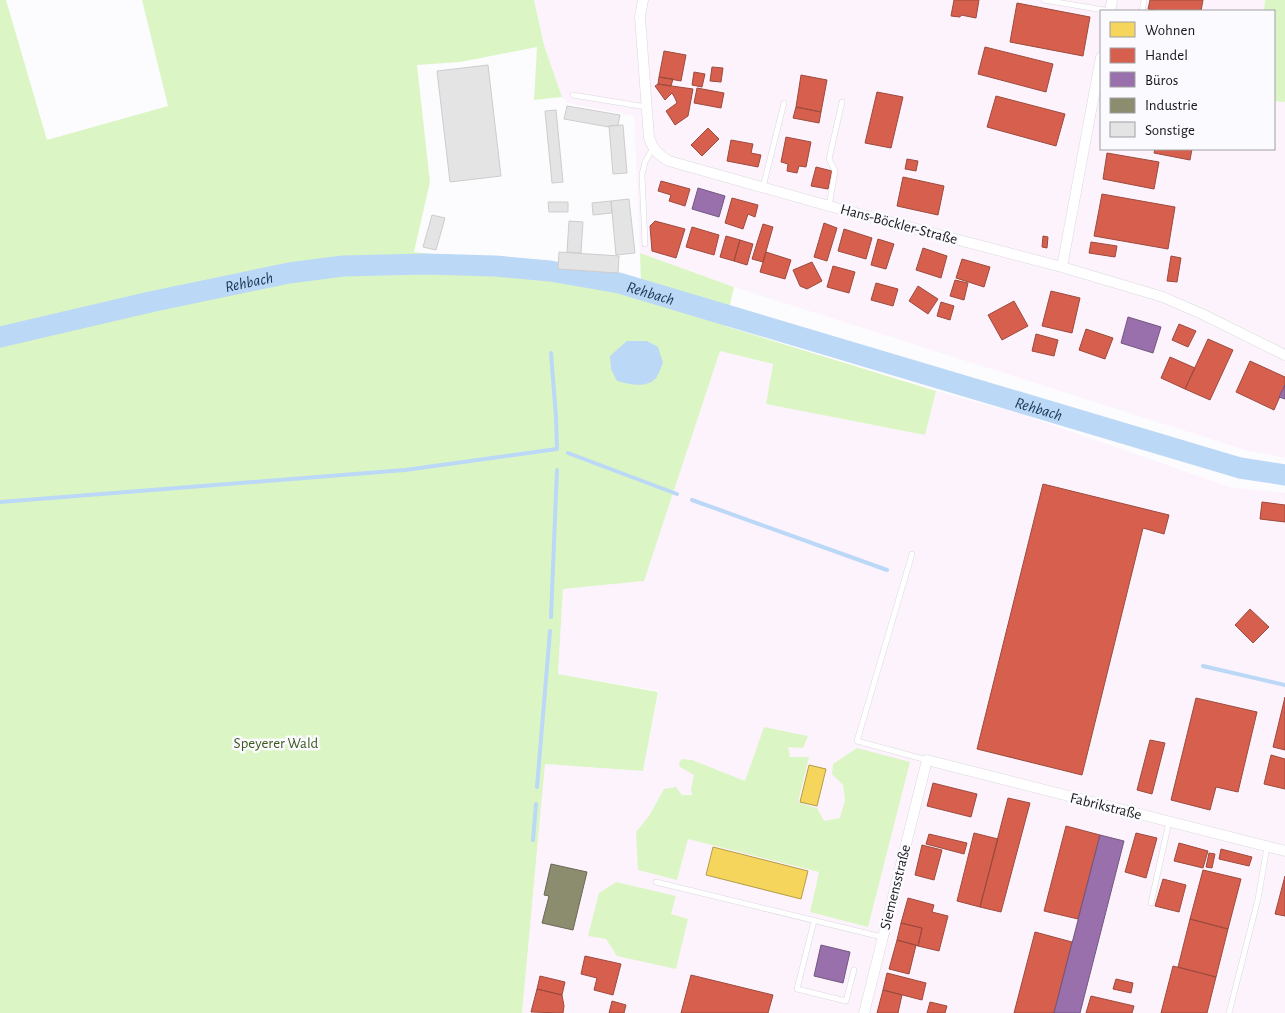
<svg xmlns="http://www.w3.org/2000/svg" width="1285" height="1013" font-family="'Alegreya Sans',sans-serif">
<rect width="100%" height="100%" fill="#fcfcfe"/>
<path fill="#fdf3fd" d="M534,0H1265L1264,11H1101V149H1274V101L1285,102V458L1245,450L734,287L640,253L634,116L567,103L562,97L544,45Z
M720,351L773,364L766,404L925,435L936,391L1024,415L1230,487L1285,493V1013H522L545,764L643,771L659,691L558,674L563,589L644,581Z"/>
<path fill="#dcf5c5" d="M0,0H6L47,140L168,106L142,0H534L544,45L562,97L534,100L537,47L460,62L417,65L430,182L414,252L641,281L640,253L734,287L725,326L936,391L925,435L766,404L773,364L720,351L644,581L563,589L558,674L658,692L643,771L545,764L522,1013H0Z
M1265,0H1285V102L1274,101V11H1264Z
M764,727L808,736L803,748L788,747L790,757H809L798,802L817,808L824,821L840,818L845,800L843,785L832,774L833,764L857,748L910,762L868,927L810,912L819,872L688,839L677,880L638,870L636,832L649,816L664,789L676,787L682,795H692L691,789L694,775L680,767L679,762L682,759L692,760L745,781Z
M616,882L676,896L671,914L688,919L676,969L617,956L606,939L588,936L599,893Z"/>
<path fill="#bbd8f7" d="M627,341H647L658,347L663,363C661,367 659,374 656,378C646,389 629,384 617,381L611,369L610,356Z"/>
<path fill="#f6d55c" stroke="#b39c48" d="M809,765L826,769L817,806L800,802Z
M713,847L808,871L801,899L706,875Z"/>
<path fill="#d6604d" stroke="#9d4a3e" d="M954,0H979L976,18L961,15L960,17L951,16Z
M1150,0H1203L1201,11H1160L1148,9Z
M1017,3L1090,17L1083,56L1010,42Z
M985,47L1053,64L1046,92L978,74Z
M664,51L686,55L681,81L659,77Z
M712,67L723,68L721,82L710,81Z
M694,72L705,74L702,87L692,85Z
M801,75L827,80L821,112L796,107Z
M659,77L673,79L671,86L658,84Z
M658,84L693,89L688,116L675,125L666,111L677,103L675,98L672,93L665,100L655,86Z
M697,88L724,93L721,108L694,103Z
M877,92L903,97L891,148L865,143Z
M996,96L1065,114L1056,146L987,127Z
M796,107L821,112L819,123L793,118Z
M708,128L719,139L702,156L691,145Z
M786,137L811,142L806,167L799,166L797,173L787,171L788,164L781,162Z
M731,140L753,144L751,153L761,155L758,167L727,161Z
M1155,149H1192L1190,160L1154,153Z
M1107,153L1159,162L1154,189L1103,179Z
M907,159L918,161L916,171L905,169Z
M816,167L832,171L828,189L811,186Z
M903,177L944,186L938,215L897,206Z
M661,181L690,189L685,206L669,201L671,195L658,191Z
M1102,194L1175,207L1168,249L1094,236Z
M732,198L758,205L755,217L748,214L743,229L725,223Z
M655,221L685,229L676,258L652,251L650,226Z
M824,223L837,228L827,261L814,257Z
M763,224L773,227L763,262L752,259Z
M692,227L719,235L714,255L686,247Z
M844,229L872,238L866,259L838,251Z
M726,236L740,240L734,261L720,257Z
M1043,236L1048,237L1047,248L1042,247Z
M878,239L894,244L886,269L871,265Z
M740,240L753,244L747,265L734,261Z
M1091,242L1117,246L1115,257L1089,253Z
M923,248L947,256L941,278L916,270Z
M766,252L791,260L785,279L760,272Z
M1171,256L1181,258L1177,282L1167,281Z
M962,259L990,267L984,287L956,278Z
M812,262L822,281L807,289L800,286L793,270Z
M833,266L855,272L849,293L827,287Z
M955,280L968,283L964,300L950,296Z
M876,283L898,289L893,306L871,300Z
M918,286L938,299L928,314L909,301Z
M1051,291L1080,298L1072,333L1042,326Z
M1014,301L1028,326L1002,340L988,315Z
M941,302L954,306L950,320L937,316Z
M1179,324L1196,331L1188,347L1172,340Z
M1086,329L1113,338L1105,359L1079,350Z
M1036,334L1058,340L1054,356L1032,351Z
M1208,339L1233,350L1210,400L1185,389Z
M1170,357L1195,368L1185,389L1161,378Z
M1250,361L1285,377V385L1274,410L1236,392Z
M1043,484L1169,515L1164,534L1143,528L1082,775L977,749Z
M1262,502L1285,505V522L1260,519Z
M1250,609L1269,627L1253,643L1235,625Z
M1285,697V750L1273,747Z
M1196,698L1257,712L1238,792L1216,787L1210,810L1171,800Z
M1150,740L1165,743L1152,794L1137,790Z
M1271,755L1285,759V789L1264,784Z
M933,783L977,794L971,817L927,806Z
M1008,798L1030,803L1001,912L980,907Z
M1066,826L1100,835L1078,919L1044,911Z
M974,833L998,839L980,907L957,901Z
M1136,833L1157,838L1146,878L1125,872Z
M929,834L967,843L964,854L926,844Z
M1179,843L1208,851L1203,868L1174,861Z
M922,845L942,850L934,880L915,875Z
M1221,849L1252,857L1249,866L1219,859Z
M1209,853L1215,854L1212,868L1206,867Z
M1203,870L1241,879L1228,929L1190,919Z
M1285,876V916L1275,914Z
M1163,879L1186,885L1179,912L1155,906Z
M908,898L934,905L932,912L948,916L939,951L918,946L922,928L901,923Z
M1190,919L1228,929L1216,977L1178,967Z
M901,923L922,928L918,946L897,940Z
M1035,932L1072,942L1054,1013H1014Z
M897,940L916,945L909,974L889,969Z
M585,956L621,964L613,995L594,990L597,978L581,974Z
M1173,966L1216,977L1207,1013H1161Z
M887,973L926,983L922,1000L883,990Z
M691,975L773,995L768,1013H681Z
M540,976L565,982L562,995L537,989Z
M1116,979L1133,983L1131,993L1113,989Z
M537,989L562,995L564,1006L563,1013L531,1012Z
M883,990L902,995L898,1013H877Z
M1091,996L1134,1006L1132,1013H1086Z
M612,1001L626,1005L624,1013H609Z
M930,1002L947,1006L945,1013H927Z"/>
<path fill="#9970ab" stroke="#725680" d="M698,188L725,196L719,217L692,209Z
M1128,317L1161,327L1153,353L1121,343Z
M1285,385V399L1279,397Z
M1100,835L1124,841L1080,1013H1054Z
M821,945L850,952L843,983L814,976Z"/>
<path fill="#8c8c6e" stroke="#696955" d="M551,864L587,872L573,930L542,923L549,896L544,895Z"/>
<g fill="none" stroke-linecap="round" stroke-linejoin="round">
<path stroke="#bbd8f7" stroke-width="4" d="M568,453L677,494
M692,500L887,570
M0,502L405,470L557,449L556,417L551,353
M551,617L557,470
M1203,666L1285,685
M537,787L550,631
M533,840L536,804"/>
<path stroke="#bbd8f7" stroke-width="21" id="s1" d="M0,337L150,302L289,273L343,266L426,264L495,266L550,271L619,283L1240,468L1285,475"/>
</g>
<path fill="#e4e4e4" stroke="#cdcdcd" d="M488,65L501,176L450,182L437,71Z
M567,106L620,115L618,125L609,126V127L564,119Z
M556,110L563,182L552,183L545,111Z
M623,125L627,173L613,174L609,126Z
M629,199L635,253L616,255L611,201Z
M611,201L612,213L593,215L592,203Z
M548,202H568V212H549Z
M432,215L445,218L436,250L423,247Z
M569,221L583,222L581,253L567,252Z
M559,252L619,256L618,273L558,269Z"/>
<g fill="none" stroke-linecap="round" stroke-linejoin="round">
<defs>
<path id="service" d="M1044,0L1110,11
M1142,11L1144,0
M573,95L646,107
M763,187L784,103
M829,206L835,171L829,159L842,102
M645,244L642,175L645,162L653,148
M912,554L857,741L927,760
M656,882L882,937
M1151,903L1169,822
M814,921L797,989L846,1001L854,970
M1229,1013L1258,899L1267,847"/>
<path id="minor" d="M643,0L640,17L649,138C653,149 658,155 669,161L829,206L1062,267L1163,297L1202,314L1285,355
M1110,11L1112,0
M1062,267L1101,57
M864,1013L927,760L1285,851"/>
</defs>
<use href="#service" stroke="#d9d9db" stroke-width="6"/>
<use href="#minor" stroke="#d9d9db" stroke-width="11"/>
<use href="#service" stroke="#fff" stroke-width="5"/>
<use href="#minor" stroke="#fff" stroke-width="10"/>
</g>
<g text-anchor="middle" stroke-width="5" stroke-linejoin="round" paint-order="stroke">
<g font-size="15" fill="#18181a" stroke="#fbfbff">
<text transform="translate(899 224) rotate(15)" y="5">Hans-Böckler-Straße</text>
<text transform="translate(1106 806) rotate(14)" y="5">Fabrikstraße</text>
<text transform="translate(895 887) rotate(-76)" y="5">Siemensstraße</text>
</g>
<g font-size="15" fill="#3d591d" stroke="#fbfbff">
<text x="276" y="748">Speyerer Wald</text>
</g>
<g font-size="16" font-style="italic" fill="#163451" stroke="#fbfbff">
<text dy="6" stroke="none"><textPath href="#s1" startOffset="255">Rehbach</textPath></text>
<text dy="6" stroke="none"><textPath href="#s1" startOffset="661">Rehbach</textPath></text>
<text dy="6" stroke="none"><textPath href="#s1" startOffset="1066">Rehbach</textPath></text>
</g>
</g>
<rect x="1100" y="10" width="175" height="140" fill="#fbfbff" stroke="#a0a0a3"/>
<rect x="1110" y="22" width="25" height="15" fill="#f6d55c" stroke="#a0a0a3"/>
<text x="1145" y="35" font-size="15" fill="#18181a">Wohnen</text>
<rect x="1110" y="48" width="25" height="15" fill="#d6604d" stroke="#a0a0a3"/>
<text x="1145" y="60" font-size="15" fill="#18181a">Handel</text>
<rect x="1110" y="72" width="25" height="15" fill="#9970ab" stroke="#a0a0a3"/>
<text x="1145" y="85" font-size="15" fill="#18181a">Büros</text>
<rect x="1110" y="98" width="25" height="15" fill="#8c8c6e" stroke="#a0a0a3"/>
<text x="1145" y="110" font-size="15" fill="#18181a">Industrie</text>
<rect x="1110" y="122" width="25" height="15" fill="#e4e4e4" stroke="#a0a0a3"/>
<text x="1145" y="135" font-size="15" fill="#18181a">Sonstige</text>
</svg>
